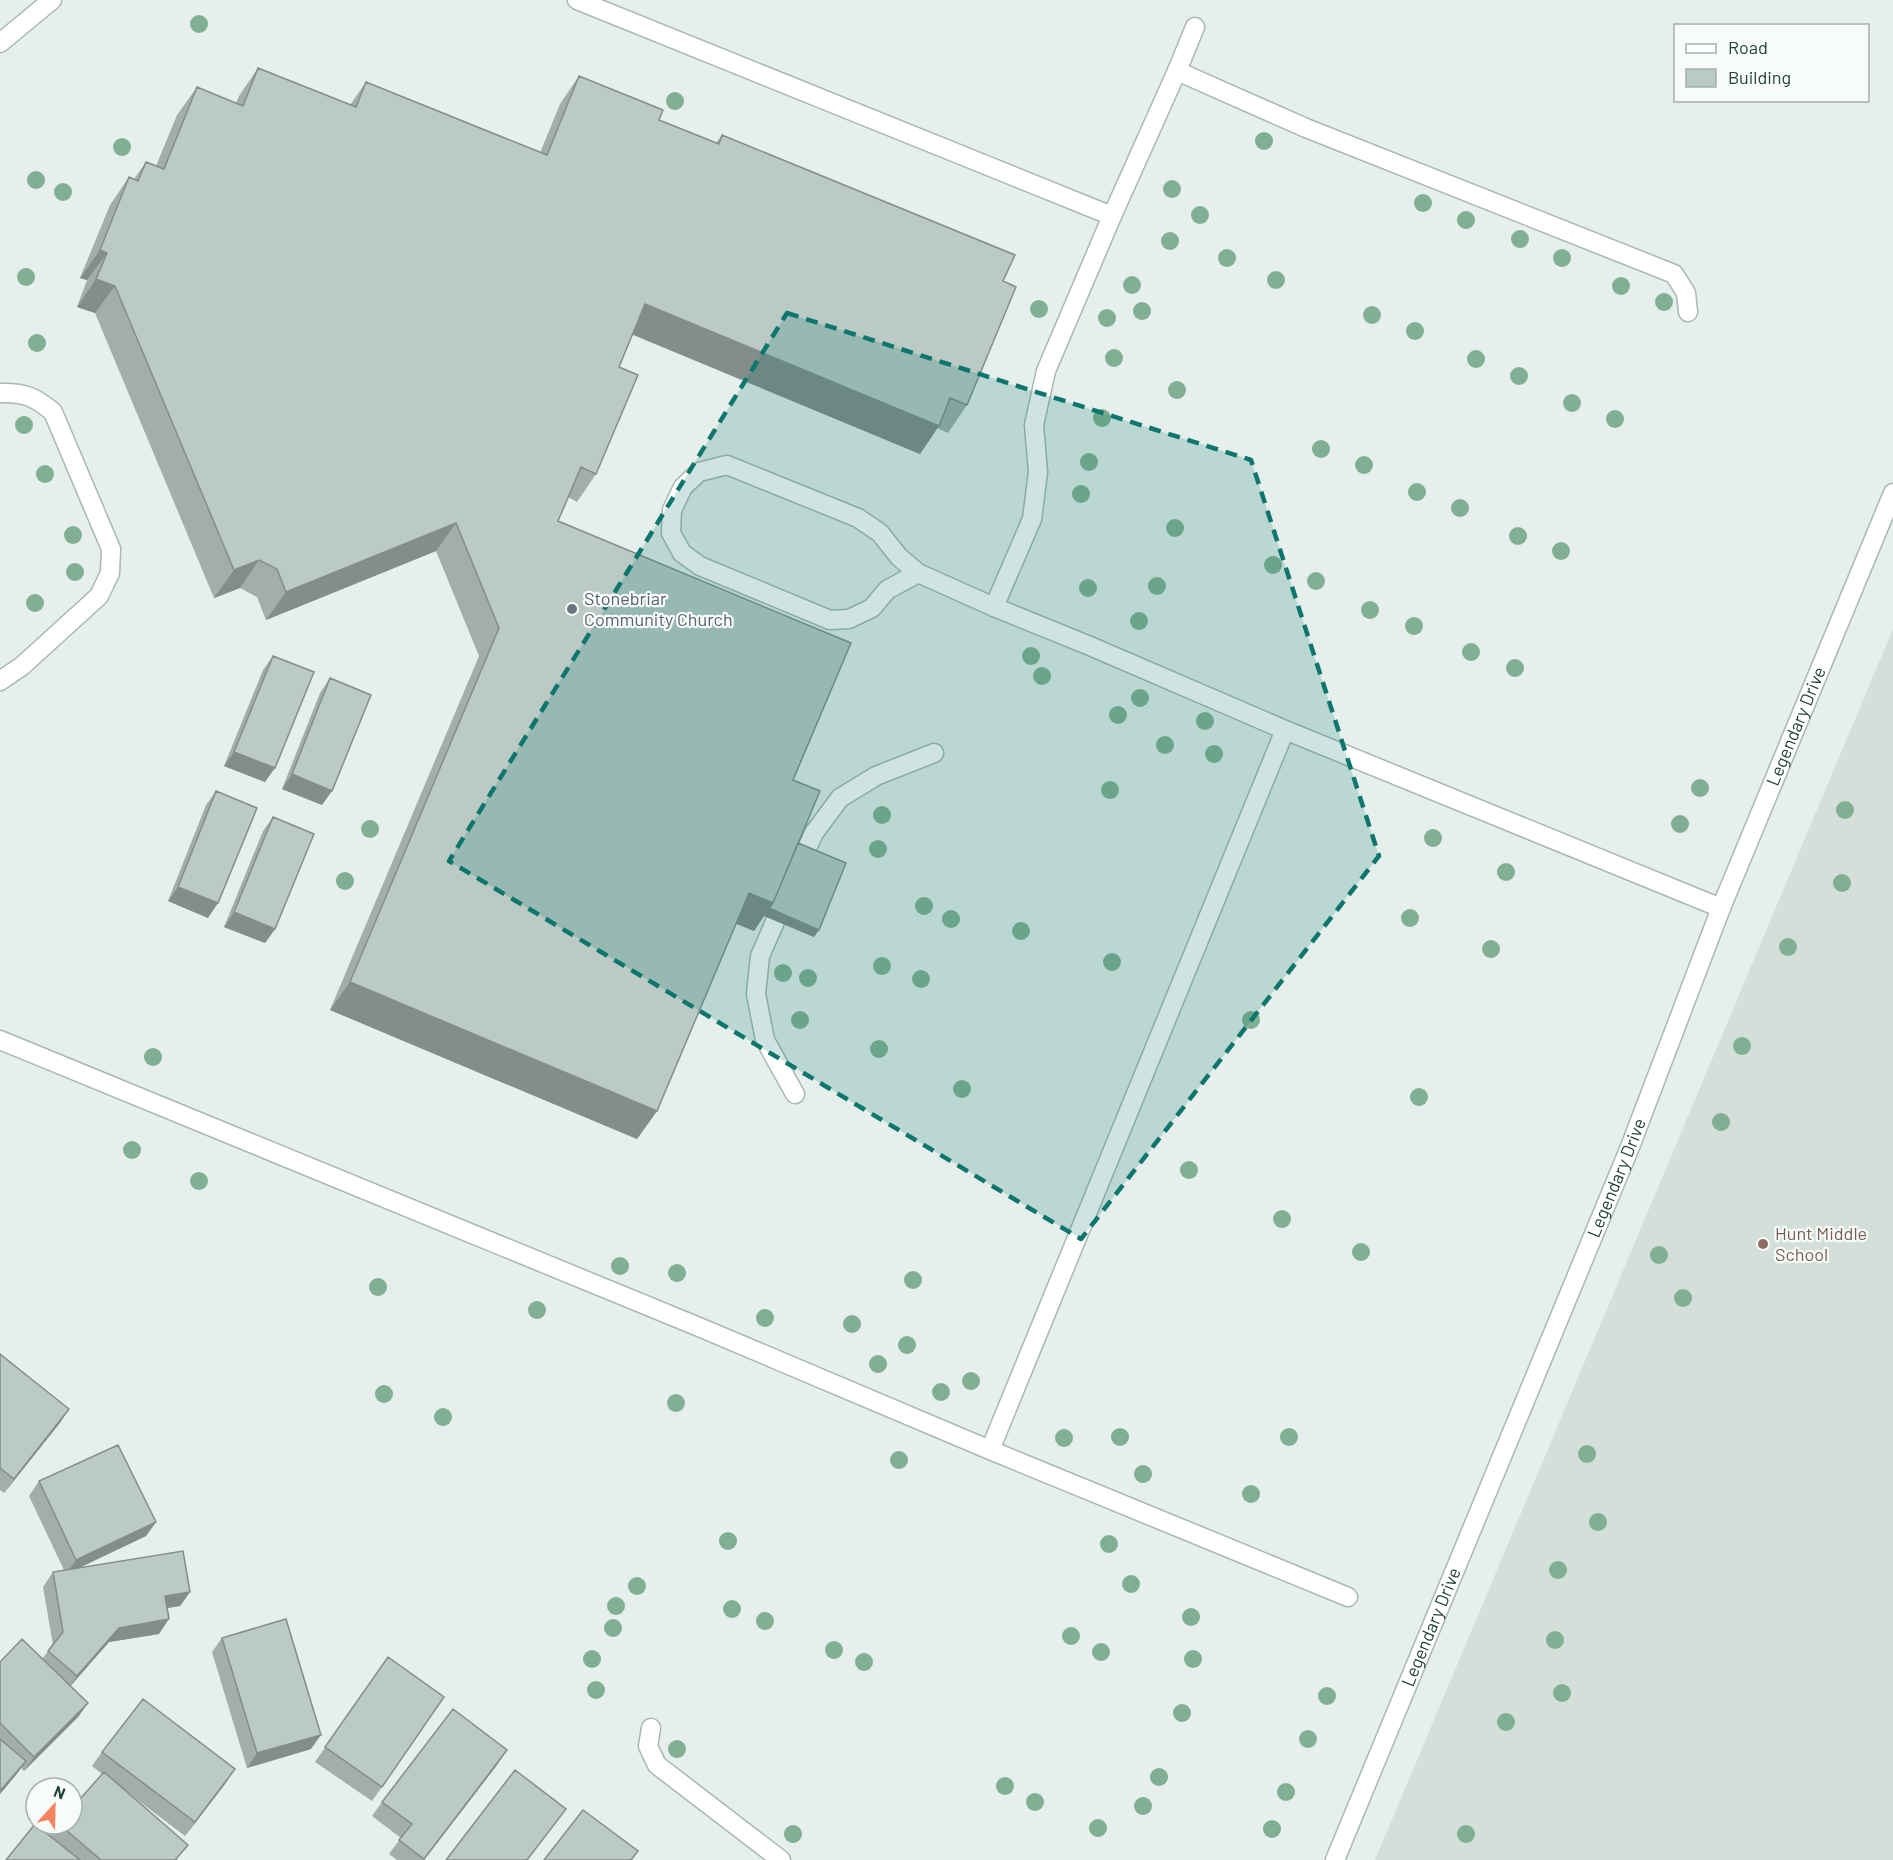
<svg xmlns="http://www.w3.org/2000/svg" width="1893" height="1860" font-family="Barlow,sans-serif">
<rect width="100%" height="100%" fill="#e6efeb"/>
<path fill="#d4dfda" d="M1893,629V1860H1375Z"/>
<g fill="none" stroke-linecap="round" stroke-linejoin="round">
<defs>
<g id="minor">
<path d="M577,0L1112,216"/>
<path d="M0,43L52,0"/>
<path d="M1177,71L1195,27"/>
<path d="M0,393C24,392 35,397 53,412L111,549L110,573L99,596L22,666L0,681"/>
<path d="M918,573L887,590L872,608L849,619L830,620L700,566L682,553L671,533L672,510L683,487L699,472L727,465L858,518L880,533L899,557L918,573L994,607L1090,646L1285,730L1721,908"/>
<path d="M994,607L1032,519L1038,472L1034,425L1046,371L1112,216L1177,71L1306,128L1674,274L1686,293L1688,312"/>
<path d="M798,868L814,833L840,798L876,776L934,753"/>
<path d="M785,899L760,956L756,994L765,1040L795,1094"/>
<path d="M0,1040L699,1327L990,1450L1348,1597"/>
<path d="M990,1450L1285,730"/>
<path d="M651,1728L648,1746L657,1765L781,1860"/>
<path id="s1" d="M1335,1860L1630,1147L1721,908L1893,493"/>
</g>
</defs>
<use href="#minor" stroke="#a8b8b2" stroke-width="21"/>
<use href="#minor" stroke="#fff" stroke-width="18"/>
</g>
<g fill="#80af93">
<circle cx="199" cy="24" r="9"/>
<circle cx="675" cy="101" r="9"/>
<circle cx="1264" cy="141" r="9"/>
<circle cx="122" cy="147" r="9"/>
<circle cx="36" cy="180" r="9"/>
<circle cx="1172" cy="189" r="9"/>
<circle cx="63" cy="192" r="9"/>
<circle cx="1423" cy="203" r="9"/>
<circle cx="1200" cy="215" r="9"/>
<circle cx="1466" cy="220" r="9"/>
<circle cx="1520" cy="239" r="9"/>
<circle cx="1170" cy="241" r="9"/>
<circle cx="1227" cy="258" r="9"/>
<circle cx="1562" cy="258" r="9"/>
<circle cx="26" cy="277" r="9"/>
<circle cx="1276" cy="280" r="9"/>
<circle cx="1132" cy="285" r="9"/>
<circle cx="1621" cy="286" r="9"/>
<circle cx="1664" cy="302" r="9"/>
<circle cx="1039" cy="309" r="9"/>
<circle cx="1142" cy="311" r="9"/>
<circle cx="1372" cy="315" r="9"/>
<circle cx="1107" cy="318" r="9"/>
<circle cx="1415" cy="331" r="9"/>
<circle cx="37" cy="343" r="9"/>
<circle cx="1114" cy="358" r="9"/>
<circle cx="1476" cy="359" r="9"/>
<circle cx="1519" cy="376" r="9"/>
<circle cx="1177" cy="390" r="9"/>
<circle cx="1572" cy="403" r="9"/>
<circle cx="1102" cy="418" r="9"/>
<circle cx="1615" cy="419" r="9"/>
<circle cx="24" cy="425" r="9"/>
<circle cx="1321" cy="449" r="9"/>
<circle cx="1089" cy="462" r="9"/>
<circle cx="1364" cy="465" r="9"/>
<circle cx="45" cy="474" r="9"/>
<circle cx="1417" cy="492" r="9"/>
<circle cx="1081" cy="494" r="9"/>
<circle cx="1460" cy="508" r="9"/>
<circle cx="1175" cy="528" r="9"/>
<circle cx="73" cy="535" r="9"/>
<circle cx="1518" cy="536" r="9"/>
<circle cx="1561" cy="551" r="9"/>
<circle cx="1273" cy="565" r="9"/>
<circle cx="75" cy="572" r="9"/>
<circle cx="1316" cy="581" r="9"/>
<circle cx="1157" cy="586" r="9"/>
<circle cx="1088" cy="588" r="9"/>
<circle cx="35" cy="603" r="9"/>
<circle cx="1370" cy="610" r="9"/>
<circle cx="1139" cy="621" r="9"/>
<circle cx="1414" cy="626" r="9"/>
<circle cx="1471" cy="652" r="9"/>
<circle cx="1031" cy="656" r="9"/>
<circle cx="1515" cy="668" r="9"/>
<circle cx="1042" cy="676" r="9"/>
<circle cx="1140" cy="698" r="9"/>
<circle cx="1118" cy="715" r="9"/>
<circle cx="1205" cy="721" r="9"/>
<circle cx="1165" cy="745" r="9"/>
<circle cx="1214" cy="754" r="9"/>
<circle cx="1700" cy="788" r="9"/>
<circle cx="1110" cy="790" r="9"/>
<circle cx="1845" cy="810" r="9"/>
<circle cx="882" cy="815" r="9"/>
<circle cx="1680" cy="824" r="9"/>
<circle cx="370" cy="829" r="9"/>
<circle cx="1433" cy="838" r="9"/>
<circle cx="878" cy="849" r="9"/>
<circle cx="1506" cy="872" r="9"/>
<circle cx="345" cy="881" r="9"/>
<circle cx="1842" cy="883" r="9"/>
<circle cx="924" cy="906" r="9"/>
<circle cx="1410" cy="918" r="9"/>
<circle cx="951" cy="919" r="9"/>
<circle cx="1021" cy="931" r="9"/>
<circle cx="1788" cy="947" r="9"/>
<circle cx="1491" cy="949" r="9"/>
<circle cx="1112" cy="962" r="9"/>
<circle cx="882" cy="966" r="9"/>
<circle cx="783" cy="973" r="9"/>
<circle cx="808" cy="978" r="9"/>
<circle cx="921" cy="979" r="9"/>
<circle cx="800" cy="1020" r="9"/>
<circle cx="1251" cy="1020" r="9"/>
<circle cx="1742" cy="1046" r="9"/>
<circle cx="879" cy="1049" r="9"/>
<circle cx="153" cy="1057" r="9"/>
<circle cx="962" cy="1089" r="9"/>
<circle cx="1419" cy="1097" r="9"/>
<circle cx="1721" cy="1122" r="9"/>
<circle cx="132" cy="1150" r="9"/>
<circle cx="1189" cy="1170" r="9"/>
<circle cx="199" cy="1181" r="9"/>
<circle cx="1282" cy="1219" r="9"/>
<circle cx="1361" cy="1252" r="9"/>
<circle cx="1659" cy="1255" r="9"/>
<circle cx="620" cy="1266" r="9"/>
<circle cx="677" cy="1273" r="9"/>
<circle cx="913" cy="1280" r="9"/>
<circle cx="378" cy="1287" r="9"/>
<circle cx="1683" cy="1298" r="9"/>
<circle cx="537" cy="1310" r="9"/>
<circle cx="765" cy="1318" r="9"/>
<circle cx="852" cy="1324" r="9"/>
<circle cx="907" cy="1345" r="9"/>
<circle cx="878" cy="1364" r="9"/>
<circle cx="971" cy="1381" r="9"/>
<circle cx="941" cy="1392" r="9"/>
<circle cx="384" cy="1394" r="9"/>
<circle cx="676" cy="1403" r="9"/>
<circle cx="443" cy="1417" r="9"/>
<circle cx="1120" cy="1437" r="9"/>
<circle cx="1289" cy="1437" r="9"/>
<circle cx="1064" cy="1438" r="9"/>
<circle cx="1587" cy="1454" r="9"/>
<circle cx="899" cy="1460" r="9"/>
<circle cx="1143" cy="1474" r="9"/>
<circle cx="1251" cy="1494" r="9"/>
<circle cx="1598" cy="1522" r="9"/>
<circle cx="728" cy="1541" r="9"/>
<circle cx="1109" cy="1544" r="9"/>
<circle cx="1558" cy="1570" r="9"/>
<circle cx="1131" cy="1584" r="9"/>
<circle cx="637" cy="1586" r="9"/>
<circle cx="616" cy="1606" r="9"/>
<circle cx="732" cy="1609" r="9"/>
<circle cx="1191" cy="1617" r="9"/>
<circle cx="765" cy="1621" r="9"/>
<circle cx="613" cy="1628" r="9"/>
<circle cx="1071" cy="1636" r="9"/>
<circle cx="1555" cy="1640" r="9"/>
<circle cx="834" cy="1650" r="9"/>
<circle cx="1101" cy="1652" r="9"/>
<circle cx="592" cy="1659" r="9"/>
<circle cx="1193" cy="1659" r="9"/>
<circle cx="864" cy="1662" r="9"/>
<circle cx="596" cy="1690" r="9"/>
<circle cx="1562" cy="1693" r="9"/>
<circle cx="1327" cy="1696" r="9"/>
<circle cx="1182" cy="1713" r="9"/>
<circle cx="1506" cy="1722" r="9"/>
<circle cx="1308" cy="1739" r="9"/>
<circle cx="677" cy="1749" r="9"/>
<circle cx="1159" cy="1777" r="9"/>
<circle cx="1005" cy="1786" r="9"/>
<circle cx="1286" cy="1792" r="9"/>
<circle cx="1035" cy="1802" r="9"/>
<circle cx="1143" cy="1806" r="9"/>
<circle cx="1098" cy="1828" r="9"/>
<circle cx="1272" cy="1829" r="9"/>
<circle cx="793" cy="1834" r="9"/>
<circle cx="1466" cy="1834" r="9"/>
</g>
<path fill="#a1aea9" d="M258,68L350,105L366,82L540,153L560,104L579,76L659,120L716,143L722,135L1003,281L967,405L948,433L937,428L920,454L633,334L619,367L596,474L577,502L568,497L558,521L793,780L798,843L814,937L764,916L754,931L736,923L657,1111L637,1139L330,1010L479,656L436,551L266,620L257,597L240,588L214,598L95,313L77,307L87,280L80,278L110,205L129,177L134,179L146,162L156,166L177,115L197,87L236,103L239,96Z
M273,656L265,782L224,766L263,670Z
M330,678L322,805L282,789L320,693Z
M216,791L208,918L168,901L206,805Z
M273,817L275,929L265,943L224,927L263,831Z
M0,1354L69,1409L59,1424L4,1493L0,1490Z
M39,1481L156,1522L146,1536L79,1568L190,1592L180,1606L167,1608L159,1634L109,1642L70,1686L88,1703L78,1717L24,1771L21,1768L0,1794V1662L42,1659L53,1645L43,1587L53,1572L64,1570L29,1496Z
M222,1638L311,1749L247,1768L212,1652Z
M388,1657L382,1787L372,1801L315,1762Z
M102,1752L225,1784L185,1836L131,1795L178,1860H6L50,1836L58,1824H72L102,1774L92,1766Z
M497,1765L424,1860H397L389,1854L401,1838L372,1816L382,1802Z"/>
<path fill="#838d89" d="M100,250L107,253L87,280L80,278Z
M96,279L115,286L95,313L77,307Z
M645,304L939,426L920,454L626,332Z
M456,523L436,551L266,620L286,592Z
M259,560L240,588L214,598L234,570Z
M234,752L275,768L265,782L224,766Z
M292,774L332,791L322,805L282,789Z
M178,887L218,903L208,918L168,901Z
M749,893L773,903L819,930L814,937L764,916L754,931L729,921Z
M234,912L275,929L265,943L224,927Z
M350,982L657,1111L637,1139L330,1010Z
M69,1409L59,1424L4,1493L14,1479Z
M156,1522L146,1536L66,1574L76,1560Z
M190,1592L180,1606L155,1610L165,1596Z
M169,1619L159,1634L109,1642L67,1690L77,1676L119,1628Z
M88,1703L78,1717L24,1771L34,1757Z
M321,1735L311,1749L247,1768L257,1753Z
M507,1750L497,1765L424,1860Z
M26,1761L16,1775L0,1794V1791Z
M235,1769L225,1784L185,1836L195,1822Z"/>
<path fill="#bbcac4" stroke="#838d89" stroke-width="1.5" d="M258,68L356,107L366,82L547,155L579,76L663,110L659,120L719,144L722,135L1015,255L1003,281L1016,287L967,405L950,398L939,426L645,304L619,367L638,375L596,474L581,467L558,521L851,643L793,780L820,791L773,903L749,893L657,1111L350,982L499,628L456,523L286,592L277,569L259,560L234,570L115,286L96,279L107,253L100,250L129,177L138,181L146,162L164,169L197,87L243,106Z
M273,656L314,672L275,768L234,752Z
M330,678L371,695L332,791L292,774Z
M216,791L257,808L218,903L178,887Z
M273,817L314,834L275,929L234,912Z
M798,843L846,863L819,930L769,908L773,903Z
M0,1354L69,1409L14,1479L0,1468Z
M118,1445L156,1522L76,1560L39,1481Z
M183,1551L190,1592L165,1596L169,1619L119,1628L77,1676L48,1651L63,1632L53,1572Z
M286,1619L321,1735L257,1753L222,1638Z
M22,1639L88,1703L34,1757L0,1723V1662Z
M388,1657L444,1697L382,1787L325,1747Z
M143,1699L235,1769L195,1822L102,1752Z
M453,1709L507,1750L424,1859L399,1840L412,1824L382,1802Z
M0,1739L26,1761L0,1791Z
M515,1770L566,1809L527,1860H446Z
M104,1772L188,1845L175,1860H101L59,1824H72V1808Z
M583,1810L638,1851L631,1860H544Z
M35,1824L80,1860H6Z"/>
<path fill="#0f766e" fill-opacity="0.2" stroke="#0f766e" stroke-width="4.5" stroke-dasharray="12 8" stroke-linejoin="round" d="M787,313L1251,460L1379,856L1081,1239L449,861Z"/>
<circle fill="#6b7280" stroke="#f7fbf9" stroke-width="2" cx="572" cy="609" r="6"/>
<circle fill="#8d6e63" stroke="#f7fbf9" stroke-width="2" cx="1763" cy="1244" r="6"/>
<g text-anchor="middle" stroke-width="4.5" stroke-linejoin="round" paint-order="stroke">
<g font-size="18" fill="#5b616d" stroke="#f7fbf9" text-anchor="start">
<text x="584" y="605">Stonebriar<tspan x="584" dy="21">Community Church</tspan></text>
</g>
<g font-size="18" fill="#24423a" stroke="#f7fbf9">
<text dy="6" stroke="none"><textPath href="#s1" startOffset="1224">Legendary Drive</textPath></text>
<text dy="6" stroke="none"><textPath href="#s1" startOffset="738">Legendary Drive</textPath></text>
<text dy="6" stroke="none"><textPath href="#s1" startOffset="252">Legendary Drive</textPath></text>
</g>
<g font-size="18" fill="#785e54" stroke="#f7fbf9" text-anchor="start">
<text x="1775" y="1240">Hunt Middle<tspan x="1775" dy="21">School</tspan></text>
</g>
</g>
<rect x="1674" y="24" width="195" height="78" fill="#f7fbf9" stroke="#a3b1ad" stroke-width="1.5"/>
<rect x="1686" y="44" width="30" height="9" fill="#ffffff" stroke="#a3b1ad" stroke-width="1.5"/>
<text x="1728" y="54" font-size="18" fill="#24423a">Road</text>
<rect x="1686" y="69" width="30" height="18" fill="#bbcac4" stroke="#a3b1ad" stroke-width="1.5"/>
<text x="1728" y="84" font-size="18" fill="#24423a">Building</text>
<g transform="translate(54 1806) rotate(22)"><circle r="28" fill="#f7fbf9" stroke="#a3b1ad" stroke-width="1.5"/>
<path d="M0-4.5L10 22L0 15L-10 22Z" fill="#f4845f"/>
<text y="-9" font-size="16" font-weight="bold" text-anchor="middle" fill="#24423a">N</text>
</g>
</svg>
